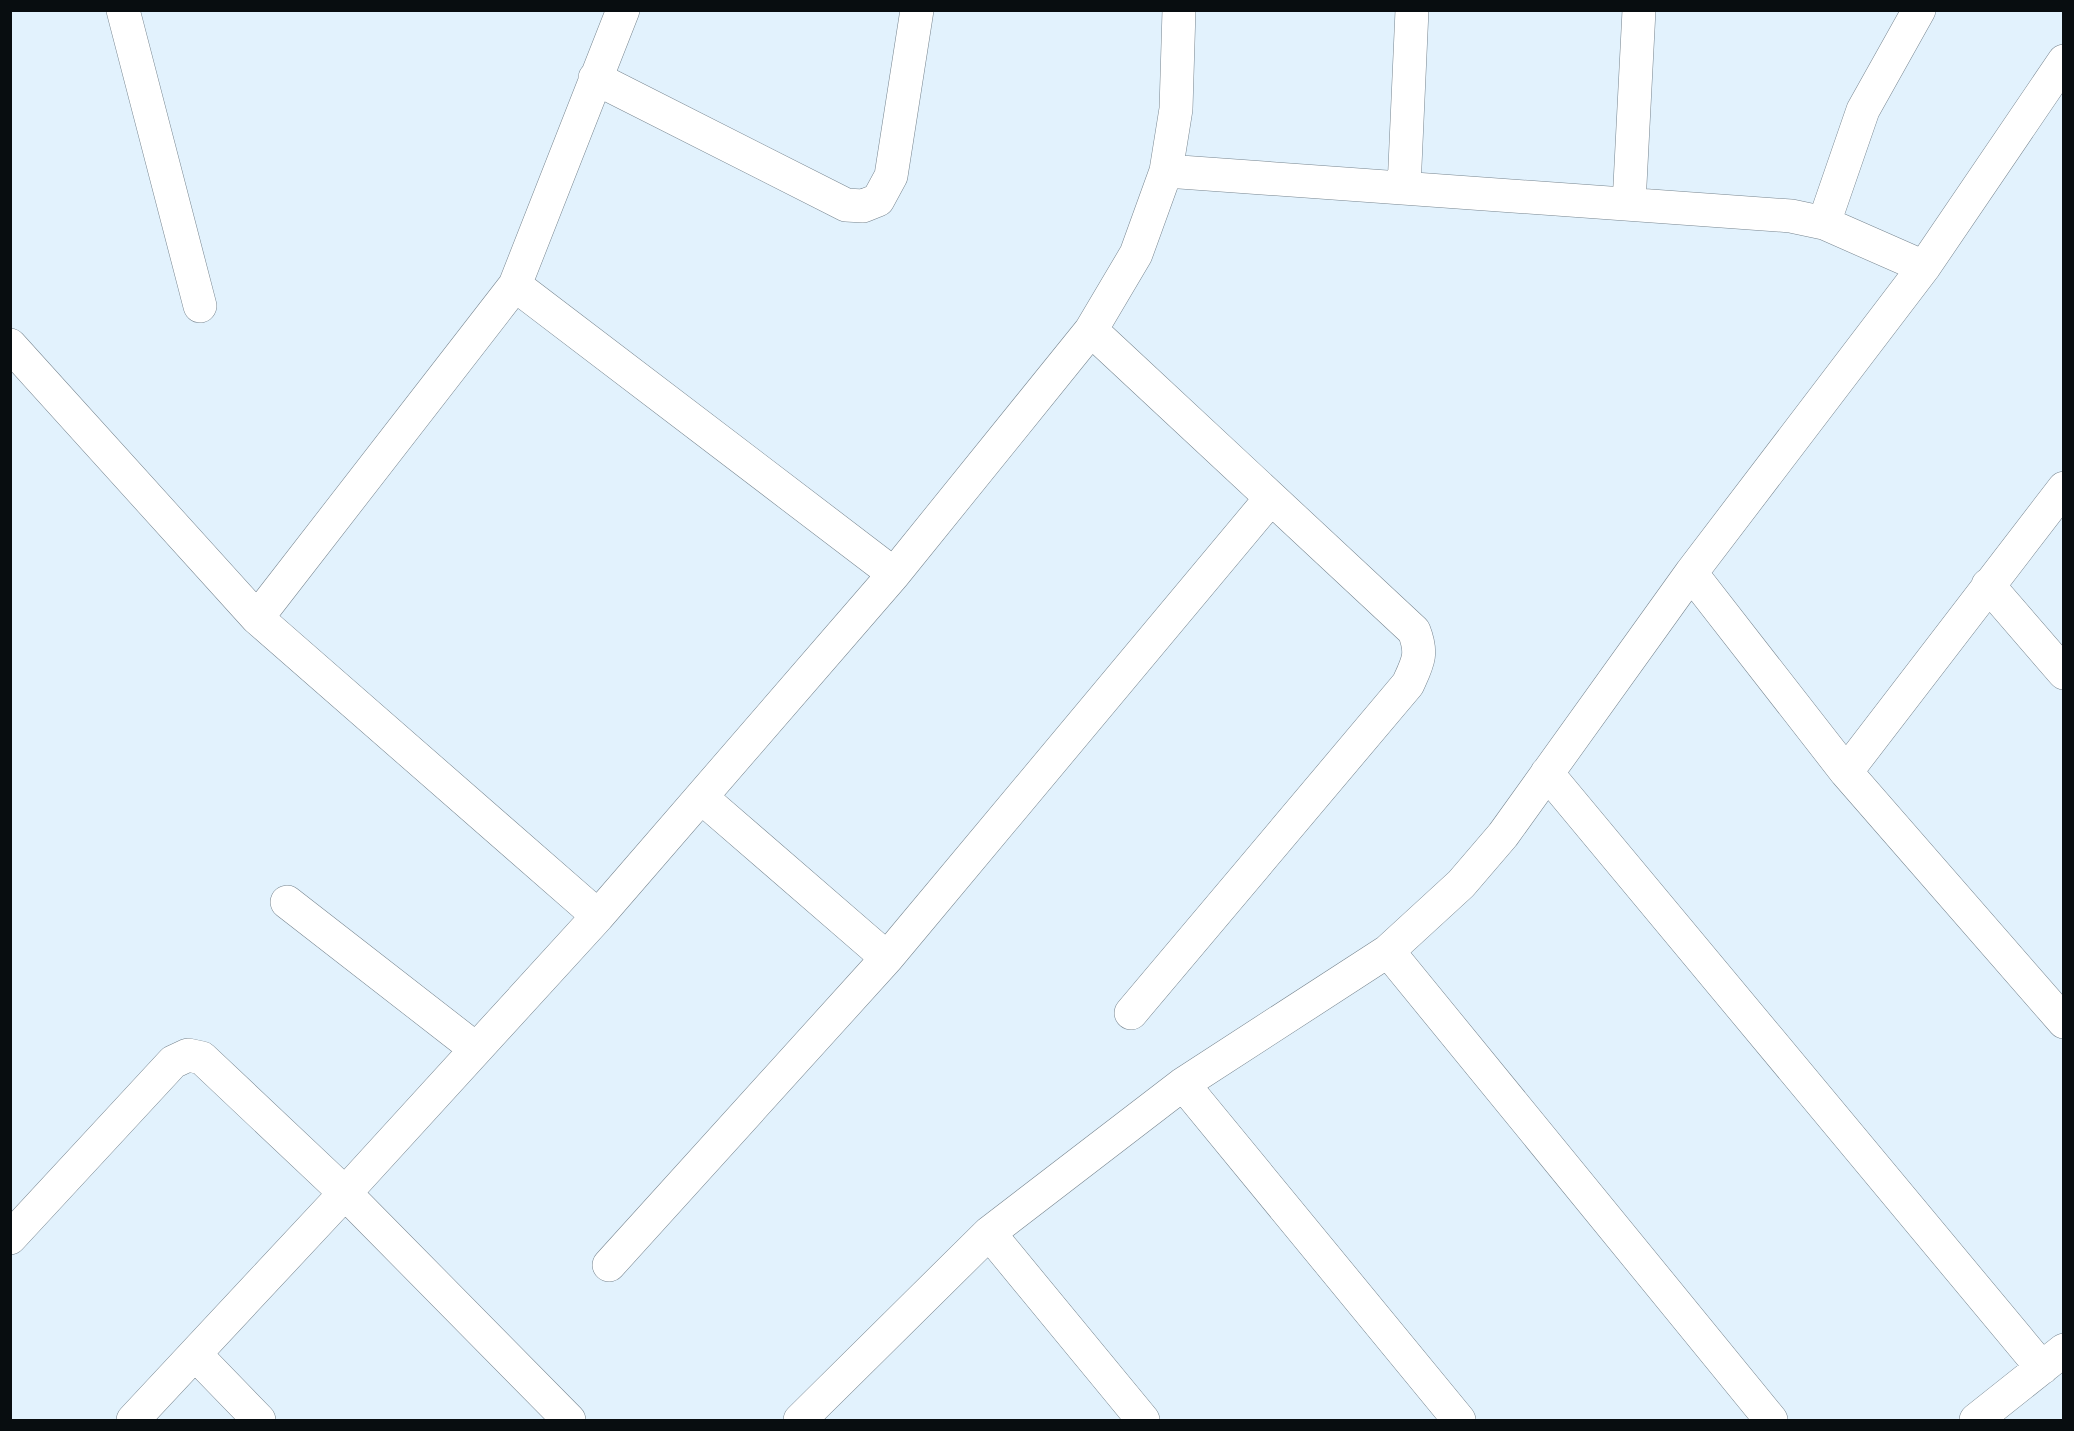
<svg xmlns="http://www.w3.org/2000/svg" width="2074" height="1431" font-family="'Golos Text',sans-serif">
<rect width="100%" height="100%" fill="#e2f2fd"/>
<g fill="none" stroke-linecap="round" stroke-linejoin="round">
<defs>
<path id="street" d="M123,10L200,306
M595,78L846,205L863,206L878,200L891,176L917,10
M1166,171L1791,216L1824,223L1924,267
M1404,188L1412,10
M1629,204L1639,10
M1824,223L1863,110L1919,10
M515,285L894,574
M1091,330L1414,631C1423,654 1418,662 1408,684L1131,1013
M10,345L257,618L598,916
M1691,573L1846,772L2064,1022
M1988,585L2064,673
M257,618L515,285L623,10
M1846,772L2064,488
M1547,773L2042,1368
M701,797L887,958
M287,902L476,1049
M1388,951L1771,1420
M1183,1084L1459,1420
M989,1233L1143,1420
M10,1238L173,1062L188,1055L202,1058L345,1193L569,1420
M609,1265L887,958L1271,498
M195,1354L259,1420
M133,1420L345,1193L598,916L894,574L1091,330L1136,254L1166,171L1176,109L1179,10
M800,1420L989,1233L1183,1084L1388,951L1461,884L1503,835L1691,573L1924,267L2064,61
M1976,1420L2064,1350"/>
</defs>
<use href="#street" stroke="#77858f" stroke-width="34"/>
<use href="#street" stroke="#fff" stroke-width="33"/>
</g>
<rect width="2074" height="1431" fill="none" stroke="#080d10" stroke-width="24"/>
</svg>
